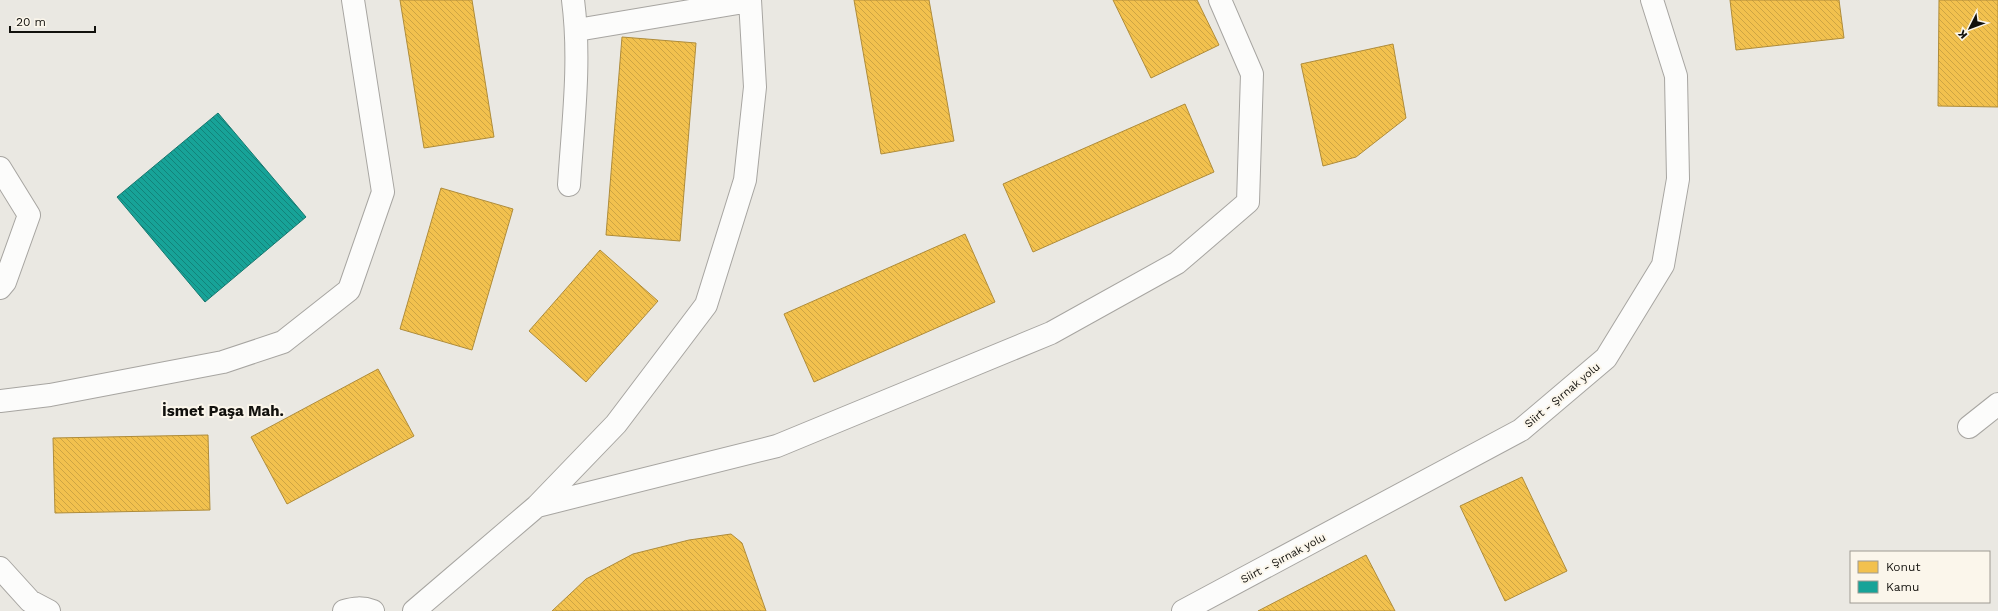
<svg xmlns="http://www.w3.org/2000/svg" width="1998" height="611" font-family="'Work Sans',sans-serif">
<defs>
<pattern id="homes-back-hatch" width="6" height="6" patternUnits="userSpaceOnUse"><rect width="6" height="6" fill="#f2c14e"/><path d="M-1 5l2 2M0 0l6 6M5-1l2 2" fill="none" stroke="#cea543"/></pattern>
<pattern id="public-back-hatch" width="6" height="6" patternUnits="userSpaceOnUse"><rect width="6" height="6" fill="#17a398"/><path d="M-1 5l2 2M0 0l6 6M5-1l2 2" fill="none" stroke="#13837a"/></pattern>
</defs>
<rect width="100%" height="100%" fill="#eae8e2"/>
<path fill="url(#homes-back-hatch)" stroke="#af8c3a" d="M400,0H472L494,137L424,148Z
M854,0H929L954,141L881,154Z
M1113,0H1197L1219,45L1151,78Z
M1730,0H1839L1844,38L1736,50Z
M1939,0H1998V107L1938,106Z
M622,37L696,43L680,241L606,235Z
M1393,44L1406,118L1356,157L1323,166L1301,64Z
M1185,104L1214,172L1033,252L1003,184Z
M441,188L513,209L472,350L400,329Z
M965,234L995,302L814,382L784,314Z
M600,250L658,301L586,382L529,331Z
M378,369L414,436L287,504L251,437Z
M208,435L210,510L55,513L53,438Z
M1522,477L1567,571L1505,601L1460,506Z
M731,534L742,543L766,611H552L586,579L633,554L689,540Z
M1366,555L1395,611H1258Z"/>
<path fill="url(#public-back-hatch)" stroke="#16776e" d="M218,113L306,217L205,302L117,197Z"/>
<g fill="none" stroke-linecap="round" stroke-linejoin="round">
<defs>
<path id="minor" d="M577,30L750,1
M0,168L29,215L5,282L0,288
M569,185C573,123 581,61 573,0
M0,401L50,395L223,362L283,342L349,290L383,192L353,0
M1969,427L1998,404
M537,506L777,446L1051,333L1177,263L1248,202L1252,74L1220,0
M0,568L30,601L49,611
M344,611C354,608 362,607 373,611
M414,611L537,506L616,424L706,305L745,180L755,87L750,0
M1183,611L1521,430L1606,358L1663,265L1678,179L1676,76L1652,0"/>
</defs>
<use href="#minor" stroke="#a7a5a1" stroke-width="24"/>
<use href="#minor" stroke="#fcfcfb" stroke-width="22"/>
</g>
<g text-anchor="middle" stroke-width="4" stroke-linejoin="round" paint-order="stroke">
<g font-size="11" fill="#12110d" stroke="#fbf6eb">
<text transform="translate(1562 395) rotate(-40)" y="4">Siirt - Şırnak yolu</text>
<text transform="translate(1283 558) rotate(-28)" y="4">Siirt - Şırnak yolu</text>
</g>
<g font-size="15" font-weight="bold" fill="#12110d" stroke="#fbf6eb">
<text x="223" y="416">İsmet Paşa Mah.</text>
</g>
</g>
<rect x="1850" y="551" width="140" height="52" fill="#fbf6eb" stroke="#9e9a92"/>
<rect x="1858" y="561" width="20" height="12" fill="#f2c14e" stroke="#9e9a92"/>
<text x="1886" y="571" font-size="12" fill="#12110d">Konut</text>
<rect x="1858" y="581" width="20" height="12" fill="#17a398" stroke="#9e9a92"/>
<text x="1886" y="591" font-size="12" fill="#12110d">Kamu</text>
<g transform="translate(1970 28) rotate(228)" stroke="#fbf6eb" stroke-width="3" paint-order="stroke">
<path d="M0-3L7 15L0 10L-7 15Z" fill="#12110d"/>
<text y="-6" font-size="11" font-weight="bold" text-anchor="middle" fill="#12110d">K</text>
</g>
<path d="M10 26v6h85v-6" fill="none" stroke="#12110d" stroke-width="2"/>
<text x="16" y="26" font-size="12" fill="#12110d" stroke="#fbf6eb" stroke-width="3" paint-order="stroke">20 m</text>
</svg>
